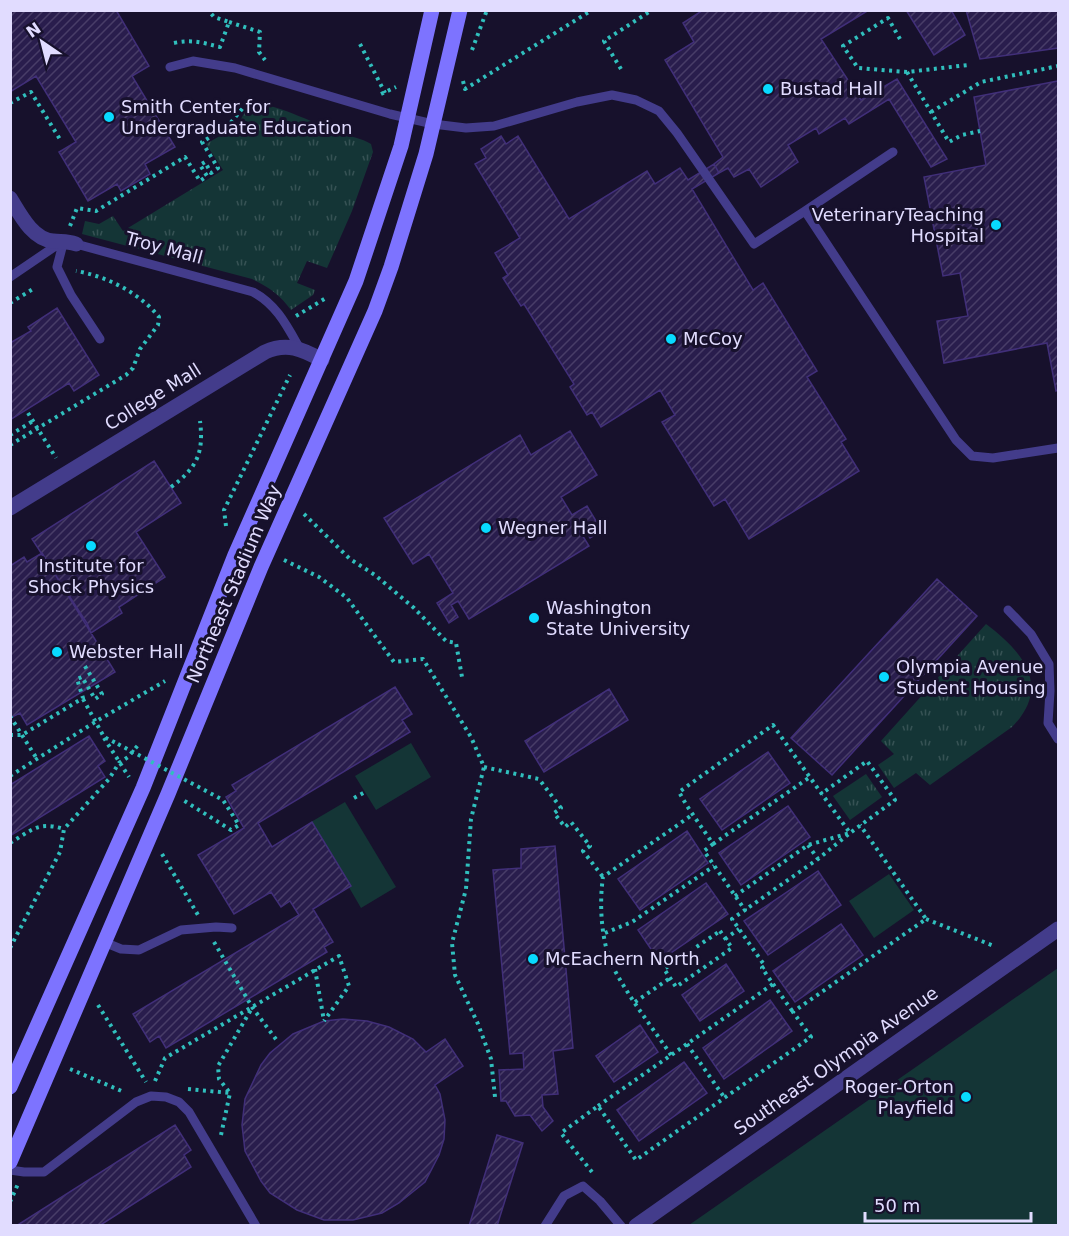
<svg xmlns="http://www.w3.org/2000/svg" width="1069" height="1236" font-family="'DejaVu Sans',sans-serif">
<defs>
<pattern id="grass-tufts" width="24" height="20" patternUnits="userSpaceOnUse" patternTransform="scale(1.5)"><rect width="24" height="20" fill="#143536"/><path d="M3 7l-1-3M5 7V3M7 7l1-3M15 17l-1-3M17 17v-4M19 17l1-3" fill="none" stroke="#365254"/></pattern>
<pattern id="building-hatch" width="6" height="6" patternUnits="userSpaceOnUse" patternTransform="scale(1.5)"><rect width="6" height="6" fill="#291d4d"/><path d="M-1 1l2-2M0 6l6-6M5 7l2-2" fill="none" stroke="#483d68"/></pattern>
</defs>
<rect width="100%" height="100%" fill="#17112c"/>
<path fill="url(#grass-tufts)" d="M252,104C273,101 318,126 341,133C351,137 361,138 371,144L373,152L352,211L327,268L307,261L297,283L315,290L313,295L291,310C280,295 269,287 252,279L82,234L85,221L99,224L113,216L123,231L223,170L206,144L237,126L246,110Z
M986,624C1023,652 1052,686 1012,727L930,785L916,773L894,788L878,765L894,754L881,741Z
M866,774L882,797L850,820L833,796Z"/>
<path fill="#143536" d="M411,743L431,777L376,810L355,776Z
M345,802L396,887L361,908L311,822Z
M889,874L914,910L874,938L849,901Z
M1058,968V1225H689Z"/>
<path fill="url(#building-hatch)" stroke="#412f79" stroke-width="1.5" d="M10,10H116L149,66L132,76L175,147L145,164L150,174L121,191L117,184L88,201L59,152L76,142L36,76L10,92Z
M703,10H869L821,39L861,100L897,79L947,159L931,167L889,99L849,124L845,118L819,134L816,128L788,145L798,162L761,187L749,169L734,177L728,168L719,173L714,164L723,157L665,60L694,42L683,23Z
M906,10H951L965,35L934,55Z
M966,10H1058V48L980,59Z
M1058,81V390L1056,391L1047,343L944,363L937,321L968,316L960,273L943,276L924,177L986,165L974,97Z
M501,136L506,144L518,136L569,219L647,171L655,184L680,168L688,180L714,164L719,173L692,189L753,290L763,283L817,371L807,377L846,439L841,442L859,471L749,539L725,499L714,506L662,422L675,415L660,390L601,427L592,412L587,415L570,387L574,384L524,304L521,306L503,278L508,275L495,253L520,238L475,164L486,158L481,149Z
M57,308L99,375L74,391L69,383L10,420V343L31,331L28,327Z
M570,431L597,475L561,497L572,515L587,506L602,531L590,538L583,526L579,530L589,546L469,619L458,601L451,605L458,617L449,623L437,603L453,593L429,554L413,564L384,518L520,435L531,455Z
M154,461L181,503L136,532L165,577L119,607L122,613L91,633L87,623L32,539Z
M42,553L115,672L27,725L20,713L10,718V566L24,557L27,562Z
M937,579L977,616L832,775L791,738Z
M395,687L412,714L402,720L410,732L258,823L272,847L312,822L351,886L313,909L333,942L324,947L327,952L166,1048L159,1036L150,1042L133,1014L299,915L290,901L281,907L271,892L234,914L198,855L244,828L226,797L236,791L232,785Z
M609,689L628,720L544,772L525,741Z
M89,736L105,761L98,766L105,777L10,836V785Z
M768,752L790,783L722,830L700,799Z
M788,806L810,837L741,885L719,853Z
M687,831L708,863L640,910L618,879Z
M555,846L573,1048L553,1051L558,1094L542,1095L543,1107L553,1121L542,1131L530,1115L515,1116L506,1101H501L499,1070L524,1069L523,1053L510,1054L493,870L521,868V849Z
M818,871L841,905L768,955L744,921Z
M706,883L728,914L659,961L638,930Z
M841,924L863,955L795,1002L773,971Z
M726,964L744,991L700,1021L682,995Z
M770,1000L792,1031L724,1079L703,1048Z
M343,1019L367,1021L389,1027L413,1039L426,1052L445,1039L463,1066L435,1085L440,1094L445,1120L444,1139L439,1155L425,1182L399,1203L382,1213L353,1220H324L297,1210L270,1193L261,1181L245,1151L242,1125L245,1099L261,1065L270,1053L293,1034L324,1021Z
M640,1025L658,1052L614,1082L596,1056Z
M684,1062L707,1093L639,1141L617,1110Z
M175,1125L191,1150L184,1155L191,1167L99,1226H16Z
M497,1135L523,1143L497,1226H469Z"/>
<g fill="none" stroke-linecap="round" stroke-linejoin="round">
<path stroke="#30bfbd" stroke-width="4" stroke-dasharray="3 4.5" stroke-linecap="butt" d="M229,22L260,32L259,52L265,60
M900,39L888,18L843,46L858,68L907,72L968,65
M174,43C192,39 204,43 220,47L229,22L214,17L208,10
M360,44L385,93
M472,50L487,10
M621,69L604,41L652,10
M907,72L949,142L962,135L980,131
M463,81L465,89L592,10
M381,94L396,87
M10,103L31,92L61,141
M931,112L981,82L1058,66
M70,226L77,208L96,211L185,157L200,181L207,176L200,165L205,162L211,173L218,168L202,142L228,126L252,97
M10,303L33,289
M296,316L326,298
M28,413L56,458
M10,435L33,421
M10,445L126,375L133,368L140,349L158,325L159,317C140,293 106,276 76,271
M171,487C197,468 204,453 200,421
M304,514L350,559L375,575L414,608L446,641L456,643L462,677
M226,526L224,510L290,375
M284,560L319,577L347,598L394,662L423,659L471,737L484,767L471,819L466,889L452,943L455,975L478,1024L491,1059L495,1097
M83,699L104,737L118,744
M10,716L37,759
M10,735H22L83,698L77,679L82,677L95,699L102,694L83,663
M104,738L129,777
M484,767L539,779L561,808L554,813L565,827L571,822L590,846L583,851L603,877
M10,776L95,722L165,681
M354,798L365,792
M10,843C32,830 38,821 64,829
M713,844L810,777
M808,845L818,859
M162,854L198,915
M735,896L808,845L850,833L818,859L745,910
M926,919L994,946
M720,931L732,948L676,987L664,969Z
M605,933L632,922L714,866
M725,939L739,929
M214,942L252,1007L278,1042
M10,948L60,852L64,829L109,779L119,763L128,757L139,744
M315,969L324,1021
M773,984L793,1012
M635,1002L670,978
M98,1005L146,1082
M687,1044L724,1097
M671,1055C652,1027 630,999 614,969C601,944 599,904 603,877L692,815
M70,1069L124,1092
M155,1081L165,1058L339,956L349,986L324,1021
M188,1089L230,1093
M598,1106L773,984L762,968L765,966L732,919L745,910L704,851L713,844L687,806L679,792L773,725C798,761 824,797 850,833L895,800L867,761L821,794
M221,1135L230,1093L219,1079L218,1066L252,1008
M592,1172L561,1133L598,1106L636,1160L811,1037L793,1012L926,919L860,825
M10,1202L18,1184"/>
<path stroke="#433c8b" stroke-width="9" d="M170,67L193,61L235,68L390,114L433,124L466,128L494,126L577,102L612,95L636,100L659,111L677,133L754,244L805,211L956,440L972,456L993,458L1058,448
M805,211L893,152
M64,240L57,267L71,295L100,339
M76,244L253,292C277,305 287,326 300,349
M10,277L60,243
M1008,610L1031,634L1049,664L1050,691L1048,723L1058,739
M104,942L121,949L139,950L181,930L216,927L232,928
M10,1170L24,1172H44L136,1102L151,1096L166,1097L179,1102L189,1112L256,1226
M545,1226L564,1196L583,1186L600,1201L621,1226"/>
<path stroke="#433c8b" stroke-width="15" d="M10,198C20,214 32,239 53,241C61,242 67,241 76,244
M10,508L265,352C287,342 302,349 322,360
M636,1226L1058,929"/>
<path stroke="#7d73ff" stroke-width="15" d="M10,1087L143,788L235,555L356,281L401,146L432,10
M10,1162L168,794L261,567L375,311L391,267L426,154L460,10"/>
<path stroke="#30bfbd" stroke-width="4" stroke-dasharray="3 4.5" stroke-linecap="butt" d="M118,744L223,800L239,825L231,830L183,800"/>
</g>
<g fill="#08daff" stroke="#17112c" stroke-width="2">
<circle cx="768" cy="89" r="6"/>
<circle cx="109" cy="117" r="6"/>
<circle cx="996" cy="225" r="6"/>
<circle cx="671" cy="339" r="6"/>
<circle cx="486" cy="528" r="6"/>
<circle cx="91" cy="546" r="6"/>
<circle cx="534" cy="618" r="6"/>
<circle cx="57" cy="652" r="6"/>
<circle cx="884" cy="677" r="6"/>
<circle cx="533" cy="959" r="6"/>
<circle cx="966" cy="1097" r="6"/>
</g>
<g text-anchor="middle" stroke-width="6" stroke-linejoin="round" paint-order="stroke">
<g font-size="18" fill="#e1dcff" stroke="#17112c" text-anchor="start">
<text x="780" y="95">Bustad Hall</text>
<text x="121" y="113">Smith Center for<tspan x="121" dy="21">Undergraduate Education</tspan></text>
<text x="984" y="221" text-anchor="end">VeterinaryTeaching<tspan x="984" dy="21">Hospital</tspan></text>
<text x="683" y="345">McCoy</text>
<text x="498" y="534">Wegner Hall</text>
<text x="91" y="572" text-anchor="middle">Institute for<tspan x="91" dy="21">Shock Physics</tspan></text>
<text x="546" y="614">Washington<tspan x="546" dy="21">State University</tspan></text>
<text x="69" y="658">Webster Hall</text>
<text x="896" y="673">Olympia Avenue<tspan x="896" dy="21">Student Housing</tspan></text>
<text x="545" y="965">McEachern North</text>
<text x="954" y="1093" text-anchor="end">Roger-Orton<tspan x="954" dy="21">Playfield</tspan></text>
</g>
<g font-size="18" fill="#e1dcff" stroke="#17112c">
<text transform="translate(164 248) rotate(15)" y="6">Troy Mall</text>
<text transform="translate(153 397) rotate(-32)" y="6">College Mall</text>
<text transform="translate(234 584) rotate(-67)" y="6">Northeast Stadium Way</text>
<text transform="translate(836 1061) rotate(-35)" y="6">Southeast Olympia Avenue</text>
</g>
</g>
<rect width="1069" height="1236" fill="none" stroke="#e1dcff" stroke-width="24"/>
<g transform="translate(42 42) rotate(325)" stroke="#17112c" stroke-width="4.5" paint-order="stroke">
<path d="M0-4.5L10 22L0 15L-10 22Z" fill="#e1dcff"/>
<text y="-9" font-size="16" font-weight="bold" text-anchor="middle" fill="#e1dcff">N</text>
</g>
<path d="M865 1212v9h166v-9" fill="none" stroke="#e1dcff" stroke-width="3"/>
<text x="874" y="1212" font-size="18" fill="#e1dcff" stroke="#17112c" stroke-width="4.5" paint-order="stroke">50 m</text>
</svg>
